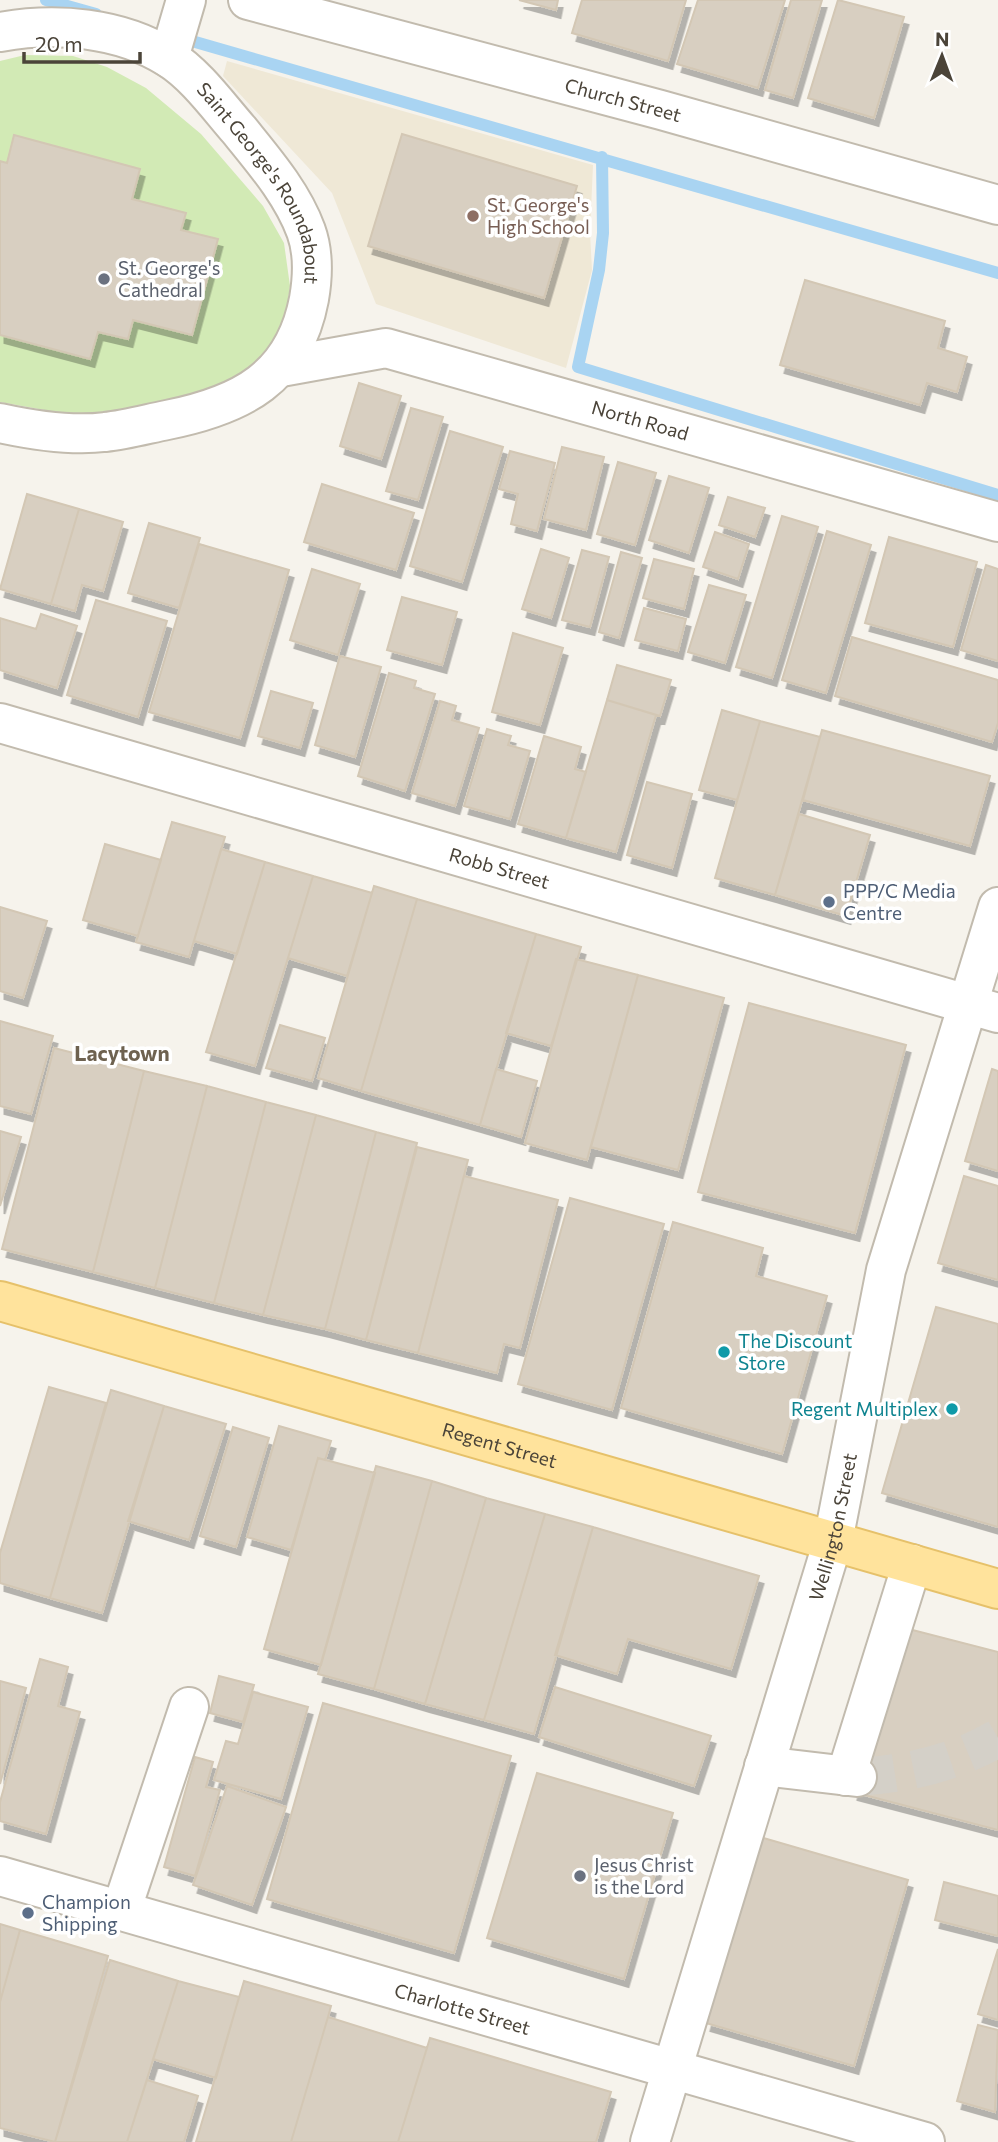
<svg xmlns="http://www.w3.org/2000/svg" width="998" height="2142" font-family="Commissioner,sans-serif">
<defs>
<filter id="shadow"><feDropShadow dx="4.5" dy="8" stdDeviation="0" flood-color="#0004"/></filter>
</defs>
<rect width="100%" height="100%" fill="#f6f3ec"/>
<path fill="#efe8d6" d="M227,61L593,165L590,233L592,270L566,368L376,304L332,193L223,76Z"/>
<path fill="#d2eab5" d="M25,55L73,56L107,67L146,88L201,134L263,206L284,243L290,286L284,329L257,365L221,387L126,414L72,415L0,402V335L90,359L98,332L127,339L133,320L192,335L218,240L181,230L185,213L132,199L140,169L15,135L7,163L0,161V61Z"/>
<g fill="none" stroke-linecap="round" stroke-linejoin="round">
<path stroke="#a9d4f2" stroke-width="12" d="M46,0L96,14
M178,37L998,273
M602,157L603,233L599,270L578,367L998,495"/>
</g>
<path fill="#d8cfc1" stroke="#d3c7b4" stroke-width="2" filter="url(#shadow)" d="M519,0H558L556,10Z
M582,0H686L668,61L572,33Z
M698,0H785L758,88L677,64Z
M791,0H822L793,98L765,90Z
M838,0L904,17L874,118L808,98Z
M402,134L577,186L544,298L368,246Z
M14,135L140,169L132,199L186,213L181,230L218,239L192,335L133,320L128,339L98,332L90,359L0,335V161L7,163Z
M805,280L945,321L938,348L967,357L957,392L927,383L920,405L780,365Z
M359,383L401,396L381,459L340,446Z
M411,408L443,417L418,500L386,491Z
M450,431L503,447L462,582L410,566Z
M562,447L604,457L586,530L544,519Z
M510,451L555,463L537,531L511,524L518,494L499,489Z
M618,462L656,473L635,545L597,534Z
M669,476L709,488L689,553L649,540Z
M322,484L414,513L396,570L304,542Z
M27,494L79,509L51,604L0,589Z
M728,497L765,508L755,537L719,525Z
M79,509L123,522L103,591L82,585L75,611L51,604Z
M782,516L818,527L772,678L736,667Z
M149,523L200,538L179,608L128,593Z
M827,531L871,545L826,693L782,680Z
M715,532L749,544L738,579L703,567Z
M889,537L977,562L953,647L865,623Z
M199,544L289,570L240,738L149,712Z
M541,549L569,558L551,618L522,609Z
M582,550L609,557L590,627L562,620Z
M621,552L642,558L619,638L599,632Z
M654,559L694,569L684,609L643,598Z
M986,565L998,569V661L961,650Z
M312,569L360,584L338,655L290,640Z
M709,585L746,595L725,663L688,652Z
M402,597L457,612L442,665L387,650Z
M96,600L167,621L138,717L67,695Z
M644,608L686,619L678,651L635,640Z
M41,614L77,626L57,688L0,670V618L36,629Z
M513,633L563,648L540,725L492,712Z
M852,637L998,680V723L992,742L835,696Z
M340,656L381,667L355,757L315,745Z
M617,665L671,680L660,716L607,700Z
M389,673L416,681L414,688L435,694L405,791L358,776Z
M271,691L313,703L300,748L258,736Z
M607,700L656,715L616,852L566,838Z
M440,701L456,706L452,720L479,728L455,806L412,793Z
M722,710L760,721L737,800L699,790Z
M760,721L820,737L775,895L715,878Z
M487,729L511,736L508,745L530,751L510,819L464,806Z
M822,730L990,776L970,846L803,800Z
M544,736L581,747L575,769L586,772L566,838L518,824Z
M647,782L692,794L672,868L627,855Z
M799,814L870,835L846,916L775,895Z
M172,822L225,837L189,957L136,942Z
M105,844L161,860L138,936L83,920Z
M221,849L265,862L237,954L194,941Z
M265,862L313,876L255,1066L206,1052Z
M313,876L372,893L347,976L288,958Z
M374,886L417,899L361,1091L318,1078Z
M417,899L536,934L480,1125L361,1091Z
M0,907L47,921L23,998L0,991Z
M536,934L581,947L551,1046L506,1033Z
M576,959L638,975L587,1160L525,1143Z
M638,975L724,998L678,1170L591,1147Z
M749,1003L906,1045L855,1233L698,1192Z
M0,1021L53,1036L31,1114L0,1106Z
M280,1025L325,1038L312,1081L266,1068Z
M54,1048L144,1071L93,1272L2,1249Z
M496,1069L537,1081L521,1137L480,1125Z
M992,1069L998,1071V1171L965,1161Z
M144,1071L207,1086L155,1288L93,1272Z
M207,1086L266,1102L214,1303L155,1288Z
M266,1102L316,1115L263,1315L214,1303Z
M316,1115L376,1132L325,1329L263,1315Z
M0,1131L21,1137L0,1206Z
M376,1132L417,1143L366,1340L325,1329Z
M417,1147L468,1160L418,1353L366,1340Z
M464,1176L558,1200L520,1348L504,1344L497,1373L418,1353Z
M964,1176L998,1186V1280L938,1263Z
M570,1198L664,1224L612,1410L518,1384Z
M673,1222L763,1248L756,1276L827,1296L782,1454L621,1408Z
M936,1307L998,1324V1527L882,1493Z
M49,1387L106,1403L50,1598L0,1583V1553Z
M111,1390L164,1406L102,1613L50,1598Z
M164,1406L226,1424L189,1540L128,1521Z
M279,1426L331,1441L325,1460L318,1458L291,1550L247,1537Z
M233,1427L269,1438L236,1547L200,1536Z
M318,1458L375,1473L321,1665L264,1649Z
M376,1466L432,1481L374,1689L318,1674Z
M432,1481L486,1498L425,1704L374,1689Z
M486,1498L545,1514L484,1720L425,1704Z
M545,1514L593,1527L534,1734L484,1720Z
M593,1527L759,1576L731,1669L628,1639L617,1674L555,1655Z
M897,1626L998,1652V1830L853,1792Z
M40,1659L68,1667L58,1706L80,1712L46,1834L0,1821V1802Z
M219,1676L254,1685L243,1722L210,1713Z
M0,1681L26,1688L0,1784Z
M555,1687L711,1736L694,1786L539,1737Z
M253,1692L308,1707L281,1799L214,1780L226,1741L238,1744Z
M323,1703L511,1756L454,1953L267,1899Z
M195,1757L213,1762L206,1787L220,1790L195,1876L164,1867Z
M537,1773L673,1813L624,1979L487,1938Z
M227,1786L286,1807L252,1905L193,1885Z
M760,1837L908,1880L854,2066L706,2023Z
M944,1882L998,1896V1936L935,1920Z
M0,1924L20,1930L0,2002Z
M20,1930L108,1956L55,2142L0,2128V2002Z
M998,1949V2020L978,2014Z
M110,1960L178,1981L127,2142H55Z
M178,1981L239,1997L216,2078L153,2059Z
M244,1981L331,2006L328,2017L291,2142H196Z
M328,2017L427,2048L398,2142H291Z
M978,2025L998,2030L995,2112L957,2101Z
M430,2038L611,2092L596,2142H398Z
M147,2080L198,2096L184,2142H127Z"/>
<g fill="none" stroke-linecap="round" stroke-linejoin="round">
<path stroke="#d4d0c8" stroke-width="38" stroke-dasharray="38 19" stroke-linecap="butt" d="M857,1777C906,1774 955,1763 998,1738"/>
<defs>
<g id="minor">
<path id="s1" d="M248,0L661,110L998,205"/>
<path id="s2" d="M0,32C56,22 120,27 169,58C196,75 218,106 239,130C264,161 292,193 306,231C314,253 313,276 309,299C294,378 242,405 167,420C147,424 126,430 105,432C72,436 32,430 0,423"/>
<path d="M169,58L186,0"/>
<path id="s3" d="M281,367L386,348L998,522"/>
<path id="s4" d="M0,723L998,1013"/>
<path d="M764,1766L857,1777"/>
<path d="M846,1776L912,1564"/>
<path id="s5" d="M0,1876L925,2142"/>
<path d="M121,1911L189,1707"/>
<path id="s6" d="M650,2142L833,1541L886,1270L998,907"/>
</g>
<g id="major">
<path id="s7" d="M0,1301L998,1589"/>
</g>
</defs>
<use href="#minor" stroke="#c2bbae" stroke-width="42"/>
<use href="#major" stroke="#e6c16a" stroke-width="42"/>
<use href="#minor" stroke="#fff" stroke-width="38"/>
<use href="#major" stroke="#ffe39c" stroke-width="38"/>
</g>
<circle fill="#8d6e63" stroke="#fff" stroke-width="2.5" cx="473" cy="216" r="7"/>
<g fill="#6b7280" stroke="#fff" stroke-width="2.5">
<circle cx="104" cy="279" r="7"/>
<circle cx="580" cy="1876" r="7"/>
</g>
<g fill="#5c6f8a" stroke="#fff" stroke-width="2.5">
<circle cx="829" cy="902" r="7"/>
<circle cx="28" cy="1913" r="7"/>
</g>
<g fill="#0f9aa8" stroke="#fff" stroke-width="2.5">
<circle cx="724" cy="1352" r="7"/>
<circle cx="952" cy="1409" r="7"/>
</g>
<g text-anchor="middle" stroke-width="7" stroke-linejoin="round" paint-order="stroke">
<g font-size="19" fill="#4b4439" stroke="#fff">
<text dy="7" stroke="none"><textPath href="#s1" startOffset="388">Church Street</textPath></text>
<text dy="7" stroke="none"><textPath href="#s2" startOffset="334">Saint George's Roundabout</textPath></text>
<text dy="7" stroke="none"><textPath href="#s3" startOffset="371">North Road</textPath></text>
<text dy="7" stroke="none"><textPath href="#s4" startOffset="520">Robb Street</textPath></text>
<text dy="7" stroke="none"><textPath href="#s7" startOffset="520">Regent Street</textPath></text>
<text dy="7" stroke="none"><textPath href="#s6" startOffset="642">Wellington Street</textPath></text>
<text dy="7" stroke="none"><textPath href="#s5" startOffset="481">Charlotte Street</textPath></text>
</g>
<g font-size="19" fill="#785e54" stroke="#fff" text-anchor="start">
<text x="487" y="212">St. George's<tspan x="487" dy="22">High School</tspan></text>
</g>
<g font-size="19" fill="#5b616d" stroke="#fff" text-anchor="start">
<text x="118" y="275">St. George's<tspan x="118" dy="22">Cathedral</tspan></text>
<text x="594" y="1872">Jesus Christ<tspan x="594" dy="22">is the Lord</tspan></text>
</g>
<g font-size="19" fill="#4e5e75" stroke="#fff" text-anchor="start">
<text x="843" y="898">PPP/C Media<tspan x="843" dy="22">Centre</tspan></text>
<text x="42" y="1909">Champion<tspan x="42" dy="22">Shipping</tspan></text>
</g>
<g font-size="19" fill="#0d838f" stroke="#fff" text-anchor="start">
<text x="738" y="1348">The Discount<tspan x="738" dy="22">Store</tspan></text>
<text x="938" y="1416" text-anchor="end">Regent Multiplex</text>
</g>
<g font-size="21" font-weight="bold" fill="#6e6250" stroke="#fff">
<text x="122" y="1061">Lacytown</text>
</g>
</g>
<g transform="translate(942 56) rotate(1)" stroke="#ffffff" stroke-width="5" paint-order="stroke">
<path d="M0-5L12 26L0 18L-12 26Z" fill="#4b4439"/>
<text y="-10" font-size="19" font-weight="bold" text-anchor="middle" fill="#4b4439">N</text>
</g>
<path d="M24 52v10h116v-10" fill="none" stroke="#4b4439" stroke-width="3.5"/>
<text x="35" y="52" font-size="21" fill="#4b4439" stroke="#ffffff" stroke-width="5" paint-order="stroke">20 m</text>
</svg>
